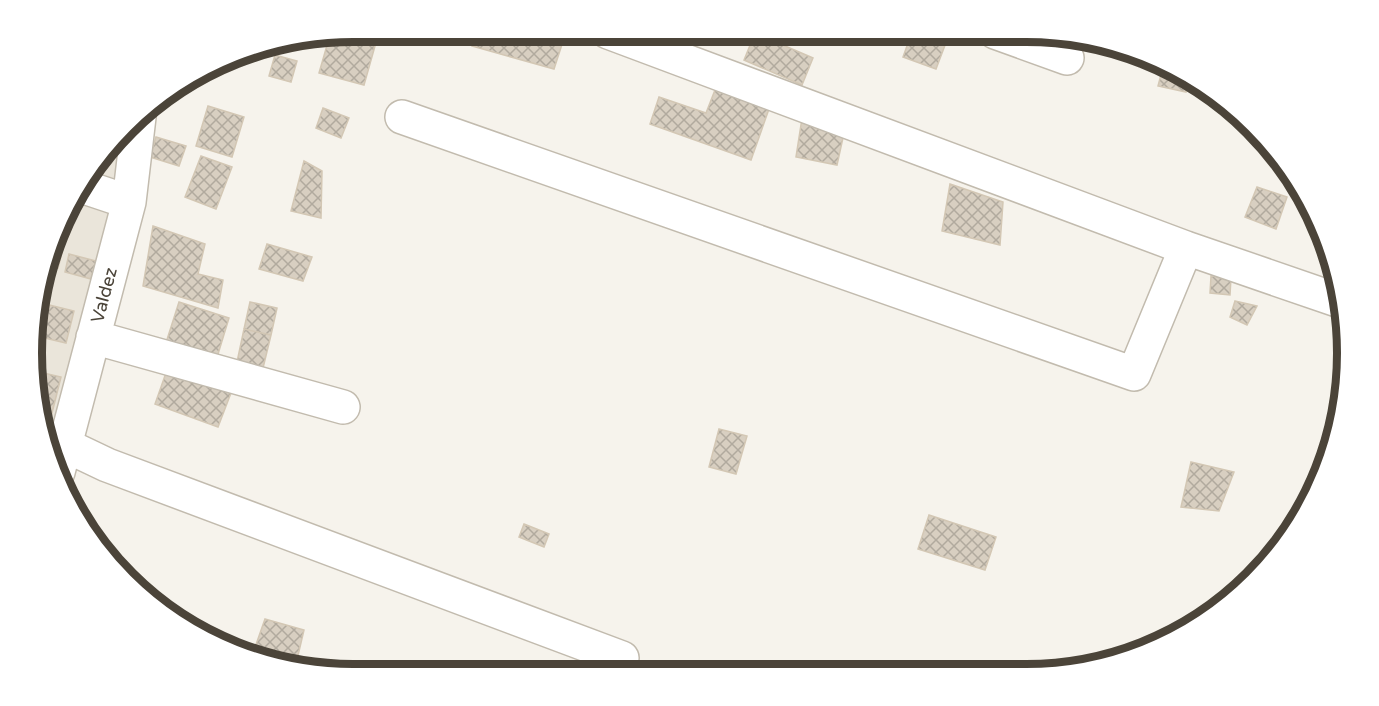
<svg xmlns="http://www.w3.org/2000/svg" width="1379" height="706" font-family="'Varela Round',sans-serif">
<defs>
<pattern id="building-cross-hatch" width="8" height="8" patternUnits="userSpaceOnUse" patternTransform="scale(1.5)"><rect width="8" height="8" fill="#d8cfc1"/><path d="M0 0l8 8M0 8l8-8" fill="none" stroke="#b1aa9e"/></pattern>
</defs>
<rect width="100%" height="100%" fill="#f6f3ec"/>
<path fill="#eae5da" d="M144,112L49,445L34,395L38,290L85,175Z"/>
<path fill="url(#building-cross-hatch)" stroke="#d3c7b4" stroke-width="1.5" d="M477,32H566L554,69L472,46Z
M912,32H950L936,69L903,57Z
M755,33L813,58L802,85L744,60Z
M330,35L375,46L364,85L319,73Z
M275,55L297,61L291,82L269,76Z
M1163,67L1174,69L1188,80L1186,92L1158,86Z
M715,90L769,109L751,160L650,124L659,97L706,113Z
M208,106L244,117L232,157L196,146Z
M323,108L349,118L341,138L316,128Z
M803,112L846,124L837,165L796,157Z
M156,137L186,146L179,166L150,157Z
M201,156L232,167L216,209L185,197Z
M304,161L322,171L321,218L291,211Z
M950,184L1003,202L1000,245L942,231Z
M1257,187L1287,197L1276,229L1245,217Z
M69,214H72L58,268L48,265Z
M153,226L205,244L198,274L223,280L218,308L143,286Z
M267,244L312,257L303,281L259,269Z
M69,254L96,261L91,279L65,272Z
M1211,276L1231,278L1230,295L1210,293Z
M1235,301L1257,306L1247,325L1230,317Z
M37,302L74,311L66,343L36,336Z
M179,302L229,318L215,364L164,349Z
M250,302L277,308L271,335L244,329Z
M244,329L271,335L263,368L237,362Z
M167,370L231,393L218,427L155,404Z
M35,371L61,377L50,421L41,419L34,395Z
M719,429L747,436L736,474L709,467Z
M1191,462L1234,472L1219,511L1181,507Z
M929,515L996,537L985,570L918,549Z
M524,524L549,534L544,547L519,537Z
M265,619L304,630L296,664L253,653Z"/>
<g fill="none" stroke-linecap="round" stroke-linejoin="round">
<defs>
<path id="minor" d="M608,32L1186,248L1337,300
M995,32L1067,58
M402,117L1134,374L1186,248
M81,186L129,202
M93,337L343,407
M65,445L107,465L622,658
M58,472L129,202L139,117"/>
</defs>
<use href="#minor" stroke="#c2bbae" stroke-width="36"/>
<use href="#minor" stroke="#fff" stroke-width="33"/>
</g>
<g text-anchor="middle" stroke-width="6" stroke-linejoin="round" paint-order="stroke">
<g font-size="18" fill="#4b4439" stroke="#fff">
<text transform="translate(104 295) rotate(-75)" y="6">Valdez</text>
</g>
</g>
<path d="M0 0H1379V706H0ZM353 42H1026A311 311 0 0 1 1337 353V353A311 311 0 0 1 1026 664H353A311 311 0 0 1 42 353V353A311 311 0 0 1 353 42Z" fill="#fff" fill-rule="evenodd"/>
<path fill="none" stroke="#4b4439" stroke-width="8" d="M353 42H1026A311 311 0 0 1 1337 353V353A311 311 0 0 1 1026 664H353A311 311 0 0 1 42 353V353A311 311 0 0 1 353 42Z"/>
</svg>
